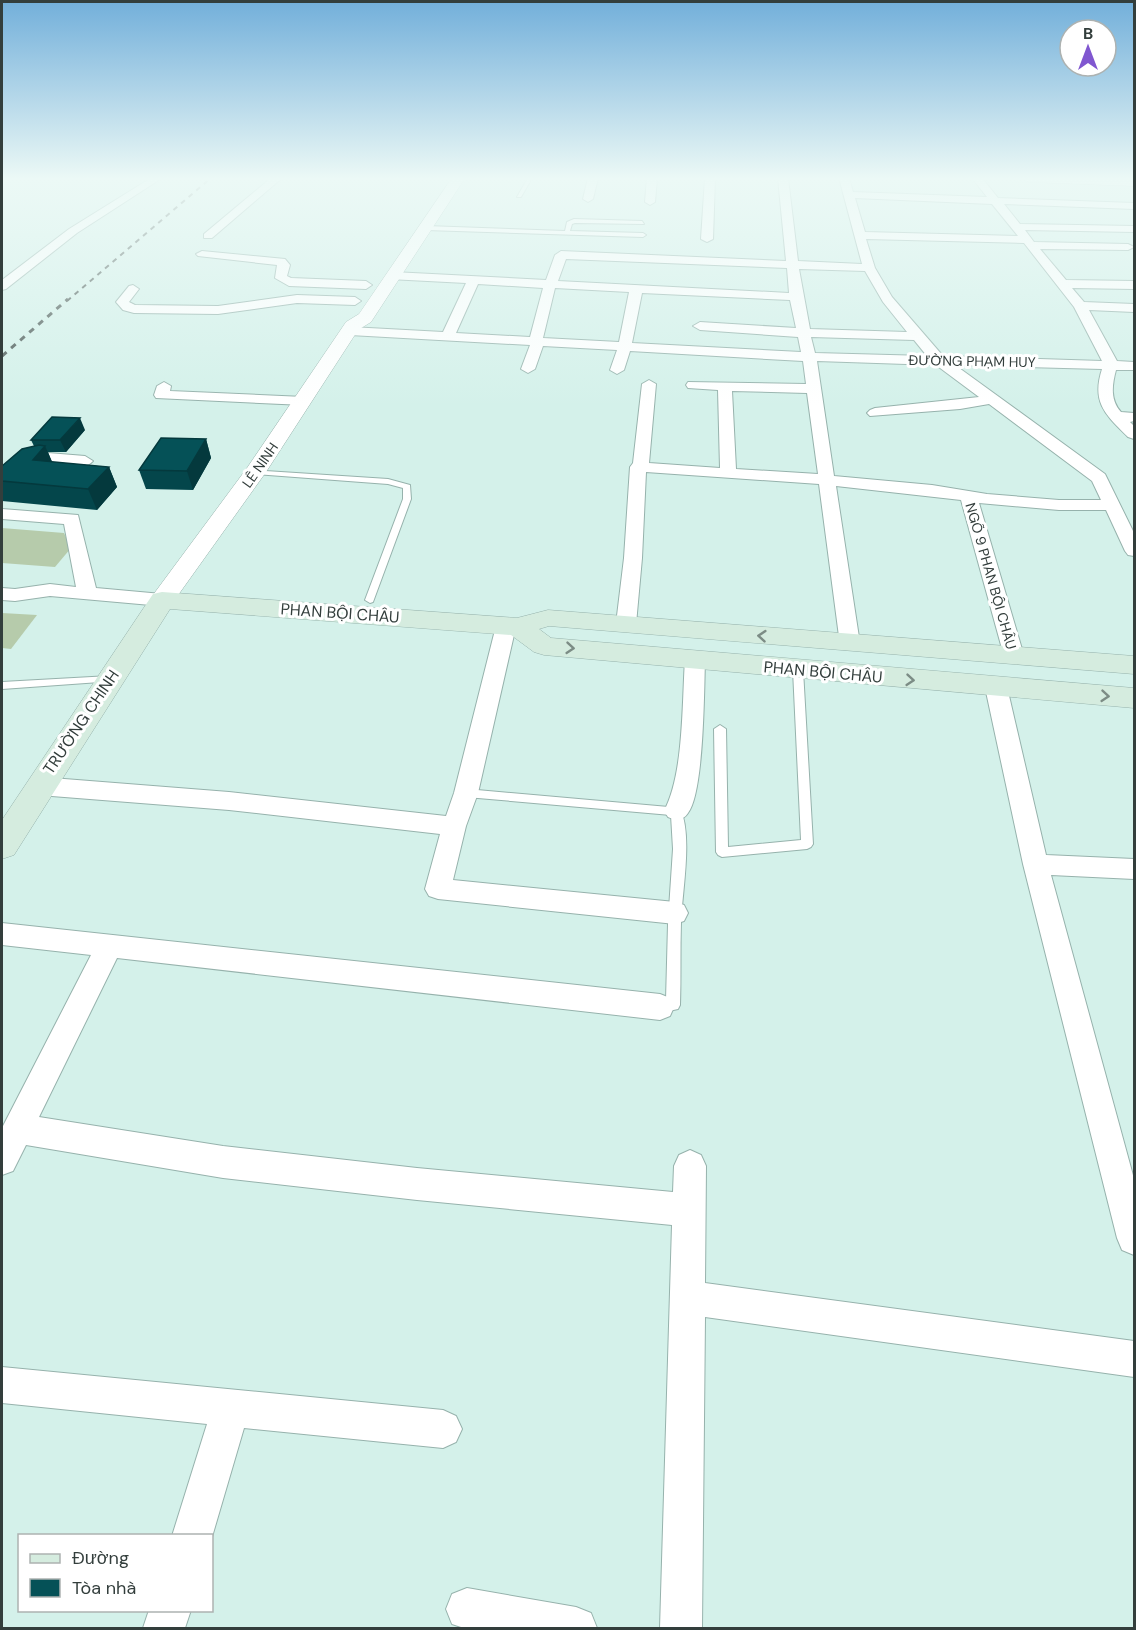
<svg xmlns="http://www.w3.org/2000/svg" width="1136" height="1630" viewBox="0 0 1136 1630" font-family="'DM Sans',sans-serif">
  <rect width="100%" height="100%" fill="#d4f1ea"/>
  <!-- green -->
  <g fill="#b6cbab">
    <polygon points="2,528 64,533 71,548 55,567 2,563"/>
    <polygon points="2,613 37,615 11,649 2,648"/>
  </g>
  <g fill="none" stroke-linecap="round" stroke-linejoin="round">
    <!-- service casing -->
    <g stroke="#96b2ac" stroke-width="2">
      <g id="service">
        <polygon points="528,178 532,178 521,197 517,197"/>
        <polygon points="574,219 642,221 644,224 575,223 572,224 570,231 643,233 646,235 643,237 426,230 423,228 426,226 565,231 567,222"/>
        <polygon points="252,470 388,479 410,485 411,499 373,602 370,603 365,600 403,499 403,488 388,484 255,474 251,472"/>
        <polygon points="798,667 803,670 813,844 811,847 807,849 722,857 718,855 716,852 714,729 720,725 726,729 728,847 801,840 793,670"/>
        <polygon points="110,676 114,677 115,679 114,681 2,689 2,682"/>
        <path d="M466,789L680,808C693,836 682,891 681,922C680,950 681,977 680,1005L678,1009L660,1013L655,1011L653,1007L655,1003L666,1000L668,924L673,849L671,815L466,797L460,793Z"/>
      </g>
    </g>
    <!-- minor casing -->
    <g stroke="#96b2ac" stroke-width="2">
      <g id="minor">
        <polygon points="151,178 162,178 77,233 6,289 2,290 2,280 69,229"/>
        <polygon points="271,178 282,178 212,238 204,238 204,234"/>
        <polygon points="588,178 598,178 593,199 588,202 583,199"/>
        <polygon points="647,178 657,178 655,202 650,205 645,202"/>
        <polygon points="705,178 715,178 713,239 707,242 701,239"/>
        <path d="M778,178H788L798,261L862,264L839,178H849L853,192L987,197L972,178H982L998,198L1134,203V209L1004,204L1020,224L1134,226V232L1025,230L1034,242L1128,244L1134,247L1128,250L1040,249L1066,280L1134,281V289L1072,288L1084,302L1134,304V312L1089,310L1117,361L1134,362V370H1116C1112,385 1110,400 1121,412L1134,413V421L1130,422L1134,426V439L1128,437C1106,415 1091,403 1102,369L955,365L1105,474L1134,533V556L1128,555L1125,551L1106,510H1059L979,503L1024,656L1021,661L1014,663L1007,661L1004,656L961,500L836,486L860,644L857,649L850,650L843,649L840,644L819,484L646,472L642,558L636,624L633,628L626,630L619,628L616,624L624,558L630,467L633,463L642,384L649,380L656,384L649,463L720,468L718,390L688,388L686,385L688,382L806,384L803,361L630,351L624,370L617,374L610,370L617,350L543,346L535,369L528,373L521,369L530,345L350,335L343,331L350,327L443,332L466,283L389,279V273L393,272L546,280L555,255L561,251L786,261ZM855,198L992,204L1018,236L865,232ZM866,239L1024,243L1074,307L1102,361L943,356L892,297L875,268ZM566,259L787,268L789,293L558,281ZM799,269L865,271L883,302L907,332L810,329ZM478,284L543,288L530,337L456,333ZM555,288L629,292L619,342L543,338ZM642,293L790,300L796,328L700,322L693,326L700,330L798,337L801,352L632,343ZM811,337L914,340L927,356L815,353ZM817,361L936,365L979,397L875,408L870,410L867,413L870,416L960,409L989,404L1092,481L1101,500H1059L987,494L932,485L834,476ZM732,391L807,393L818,474L736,469Z"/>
        <polygon points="202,251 285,259 290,265 287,276 291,278 366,281 372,285 366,289 289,286 275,278 277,265 198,256 196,254"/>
        <polygon points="133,285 139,289 129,302 135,305 218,306 297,295 355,297 361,301 355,305 297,303 218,314 134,313 123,310 116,302 129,286"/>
        <polygon points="164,382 171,386 170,391 304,397 311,401 304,405 156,398 154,395 157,386"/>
        <path d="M48,453L85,456L93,461C84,472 56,462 42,463C24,465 17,485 2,488V474C15,460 29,454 48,453Z"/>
        <polygon points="2,509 78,515 96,588 162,594 169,596 172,600 169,604 162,606 50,596 15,601 2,600 2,588 15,589 50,584 76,587 64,524 2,519"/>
        <polygon points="506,620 513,622 516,626 478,793 466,826 453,880 675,902 684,905 688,913 684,921 675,924 438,899 429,896 425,889 440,834 229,810 39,795 31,792 27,786 31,780 39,777 229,792 446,816 454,793 496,626 499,622"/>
        <path d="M695,653L702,655L705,660C704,691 704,792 688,813C683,821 675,820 668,817L664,811C684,774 682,703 685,660L688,655Z"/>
        <polygon points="996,680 1003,682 1007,687 1046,855 1134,859 1134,879 1051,875 1134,1179 1134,1255 1122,1250 1117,1238 1023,864 985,687 989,682"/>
        <polygon points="2,923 660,994 670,998 674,1007 670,1016 660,1020 117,958 39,1117 223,1146 417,1168 673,1192 674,1166 679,1155 690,1150 701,1155 706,1166 705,1283 1134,1341 1134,1377 705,1317 702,1628 660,1628 672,1225 417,1200 223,1178 26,1145 13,1171 2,1175 2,1128 91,955 2,945"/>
        <polygon points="2,1367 443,1410 456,1416 462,1429 456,1442 443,1448 244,1428 212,1537 172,1536 207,1424 2,1403"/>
        <polygon points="467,1588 576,1607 591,1613 597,1628 464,1628 452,1624 446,1609 452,1594"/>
        <polygon points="149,1610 191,1610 185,1628 143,1628"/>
      </g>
    </g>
    <!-- tertiary casing -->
    <g stroke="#96b2ac" stroke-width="1">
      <g id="tertiary">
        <polygon points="452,178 465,178 371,322 358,330 266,472 171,605 162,608 153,605 149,600 153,595 247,468 346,322 359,314"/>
        <polygon points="1022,178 1134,178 1134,186 1029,182"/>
      </g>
    </g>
    <!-- secondary casing -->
    <g stroke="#96b2ac" stroke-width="1">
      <polygon id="secondary" points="162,592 517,618 548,610 1134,656 1134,674 549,626 539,629 551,638 1134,688 1134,708 544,655 534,652 511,635 170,609 14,855 2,859 2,820 153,594"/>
    </g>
    <!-- service -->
    <use href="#service" fill="#fff" fill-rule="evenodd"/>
    <!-- minor -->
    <use href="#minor" fill="#fff" fill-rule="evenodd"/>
    <!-- tertiary -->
    <use href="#tertiary" fill="#fff" fill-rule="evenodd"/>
    <!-- secondary -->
    <use href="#secondary" fill="#d5ecdf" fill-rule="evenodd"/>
    <!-- rail-far1 -->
    <polyline stroke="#4c5a57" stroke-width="2" stroke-dasharray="5 5" stroke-linecap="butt" points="67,301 211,178"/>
    <!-- rail -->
    <polyline stroke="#4c5a57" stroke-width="3" stroke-dasharray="6 6" stroke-linecap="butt" points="2,356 68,299"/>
  </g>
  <!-- wall -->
  <g fill="#04464b">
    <polygon points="85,430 66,452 48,452 52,462 109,467 117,487 97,510 2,501 2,466 34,446 31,440"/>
    <polygon points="206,439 211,458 193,490 146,489 139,470"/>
  </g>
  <!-- shaded-wall -->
  <g fill="#04393d">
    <polygon points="80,418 85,430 66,452 60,440"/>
    <polygon points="206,439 211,458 193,490 187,471"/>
    <polygon points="45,446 54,466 33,460"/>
    <polygon points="109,467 117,487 97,510 88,489"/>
  </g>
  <!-- building -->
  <g fill="#055157" stroke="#04393d" stroke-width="1.5">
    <polygon points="52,417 80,418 60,440 31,440"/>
    <polygon points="161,438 206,439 187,471 139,470"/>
    <polygon points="39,445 45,446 33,460 109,467 88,489 2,481 2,466 22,449"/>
  </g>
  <!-- one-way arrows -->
  <defs><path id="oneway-chevron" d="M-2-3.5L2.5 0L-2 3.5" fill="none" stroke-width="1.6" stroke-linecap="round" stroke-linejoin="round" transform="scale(1.5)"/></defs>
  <g stroke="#7c8c85">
    <use href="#oneway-chevron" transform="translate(762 636) rotate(-175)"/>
    <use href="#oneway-chevron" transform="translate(570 648) rotate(5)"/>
    <use href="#oneway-chevron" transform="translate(910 680) rotate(5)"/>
    <use href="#oneway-chevron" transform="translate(1105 696) rotate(5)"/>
  </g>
  <!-- sky -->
  <linearGradient id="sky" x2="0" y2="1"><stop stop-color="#72afda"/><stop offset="0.44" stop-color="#ecf9f6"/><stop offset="1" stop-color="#ecf9f6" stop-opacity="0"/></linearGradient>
  <rect width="1136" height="406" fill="url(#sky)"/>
  <g text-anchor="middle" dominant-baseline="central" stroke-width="6" stroke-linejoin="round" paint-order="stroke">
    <!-- far-street labels -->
    <g font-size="14" fill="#333e3c" stroke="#fff">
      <text transform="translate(972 361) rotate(1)">ĐƯỜNG PHẠM HUY</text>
      <text transform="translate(260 465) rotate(-55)">LÊ NINH</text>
      <text transform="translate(991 576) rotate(74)">NGÕ 9 PHAN BỘI CHÂU</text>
    </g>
    <!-- street labels -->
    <g font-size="16" fill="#333e3c" stroke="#fff">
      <text transform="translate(340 613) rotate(4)">PHAN BỘI CHÂU</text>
      <text transform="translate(823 672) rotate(5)">PHAN BỘI CHÂU</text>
      <text transform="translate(81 722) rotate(-56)">TRƯỜNG CHINH</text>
    </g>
  </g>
  <!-- border -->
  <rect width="1136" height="1630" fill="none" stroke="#333e3c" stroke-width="6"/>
  <!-- legend -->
  <rect x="18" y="1534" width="195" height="78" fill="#ffffff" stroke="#adb2b1" stroke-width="1.5"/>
  <rect x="30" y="1554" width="30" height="9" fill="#d5ecdf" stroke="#adb2b1" stroke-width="1.5"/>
  <text x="72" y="1564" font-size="18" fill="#333e3c">Đường</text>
  <rect x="30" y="1579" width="30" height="18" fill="#055157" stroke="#adb2b1" stroke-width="1.5"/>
  <text x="72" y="1594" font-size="18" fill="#333e3c">Tòa nhà</text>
  <!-- north arrow -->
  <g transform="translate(1088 48)"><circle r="28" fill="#ffffff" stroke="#adb2b1" stroke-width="1.5"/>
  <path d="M0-4.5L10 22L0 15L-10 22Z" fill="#8057d0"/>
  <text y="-9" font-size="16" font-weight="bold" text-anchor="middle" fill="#333e3c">B</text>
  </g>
</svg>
